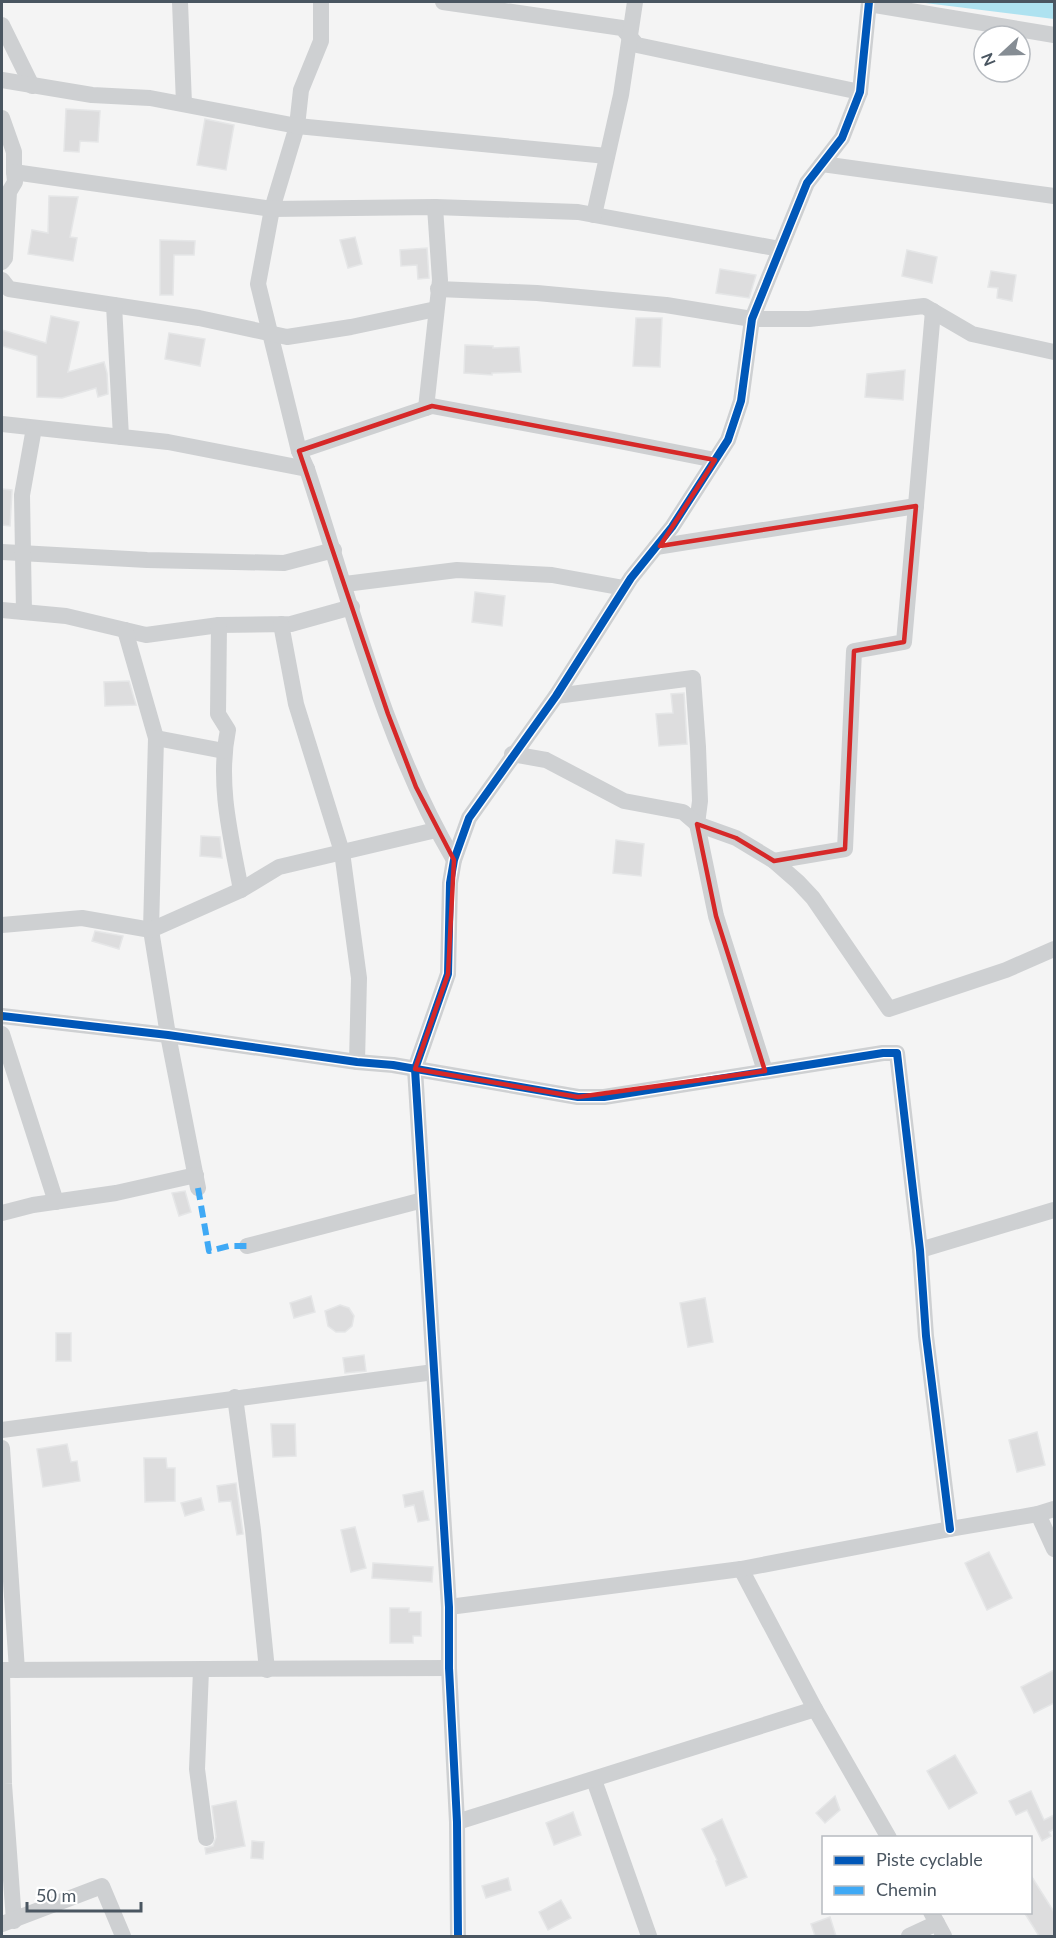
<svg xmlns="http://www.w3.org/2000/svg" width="1056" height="1938" viewBox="0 0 1056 1938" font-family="Lato,sans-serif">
  <rect width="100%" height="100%" fill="#f4f4f4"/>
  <!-- water -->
  <polygon fill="#aee2f0" points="917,2 1054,2 1054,19"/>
  <!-- building -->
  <g fill="#ddddde" stroke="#e5e6e7" stroke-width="1.5">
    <polygon points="66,109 100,111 98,142 80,141 79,152 64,151"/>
    <polygon points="205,119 234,125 226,170 197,165"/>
    <polygon points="49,196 78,197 70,237 77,238 73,261 28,254 32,230 48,233"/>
    <polygon points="355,237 362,264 348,268 340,240"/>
    <polygon points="160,240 195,241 194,255 174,255 173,295 160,295"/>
    <polygon points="427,248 429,278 418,279 417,265 401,266 400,250"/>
    <polygon points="907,250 937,257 932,283 902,276"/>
    <polygon points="720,269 756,275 749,298 716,293"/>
    <polygon points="991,271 1016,275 1012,301 997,298 998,288 988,287"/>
    <polygon points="51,316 79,322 68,372 104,362 107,373 108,394 98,397 96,388 62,398 37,397 37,356 2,346 2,330 46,343"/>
    <polygon points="636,318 662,318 660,367 633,366"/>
    <polygon points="169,333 205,339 200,366 165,359"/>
    <polygon points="465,345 493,346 493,348 519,347 521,372 492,373 492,375 464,373"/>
    <polygon points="905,370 903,400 865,397 867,374"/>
    <polygon points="2,489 12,490 10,526 2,525"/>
    <polygon points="475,592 505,596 502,626 472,622"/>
    <polygon points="129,681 136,705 105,706 104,682"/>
    <polygon points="684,693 687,744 659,746 656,714 673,713 671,694"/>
    <polygon points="201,836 220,837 222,858 200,856"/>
    <polygon points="616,840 644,844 641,876 613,873"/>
    <polygon points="95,931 123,936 119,949 92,941"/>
    <polygon points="185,1191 191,1212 179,1216 172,1193"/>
    <polygon points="311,1296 315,1312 294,1318 290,1303"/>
    <polygon points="705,1298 713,1342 688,1347 680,1303"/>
    <polygon points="340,1305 349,1308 354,1316 352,1326 345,1332 336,1332 328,1326 325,1311"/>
    <rect x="56" y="1333" width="15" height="28"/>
    <polygon points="364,1355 366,1371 345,1373 343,1358"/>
    <polygon points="271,1424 295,1424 296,1456 273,1457"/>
    <polygon points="1037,1432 1045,1465 1017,1472 1009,1440"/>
    <polygon points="67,1444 71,1462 77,1461 80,1481 43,1487 37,1449"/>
    <polygon points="144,1458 166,1458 167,1468 175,1468 175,1501 145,1502"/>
    <polygon points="236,1483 243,1534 237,1535 231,1501 219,1502 217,1486"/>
    <polygon points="423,1491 429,1520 418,1522 414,1505 405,1507 403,1495"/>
    <polygon points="201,1498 204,1510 185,1516 181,1503"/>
    <polygon points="355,1527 366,1568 351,1572 341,1530"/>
    <polygon points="989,1552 1012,1598 987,1610 965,1563"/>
    <polygon points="373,1563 433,1567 432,1582 372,1578"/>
    <polygon points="390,1608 409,1608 409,1612 421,1612 421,1636 413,1636 413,1643 390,1643"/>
    <polygon points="1054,1670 1054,1703 1034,1713 1021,1687"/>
    <polygon points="955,1755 977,1793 949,1809 927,1771"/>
    <polygon points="1031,1791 1044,1820 1054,1815 1054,1829 1049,1832 1051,1836 1042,1841 1027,1810 1016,1815 1009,1801"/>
    <polygon points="835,1796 840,1810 825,1823 816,1813"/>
    <polygon points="236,1801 245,1846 206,1854 205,1848 213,1846 216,1837 212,1806"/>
    <polygon points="573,1812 581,1835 554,1845 546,1823"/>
    <polygon points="722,1819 747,1877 726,1886 716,1861 717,1860 702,1829"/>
    <polygon points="252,1841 264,1842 263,1859 251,1858"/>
    <polygon points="1030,1874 1054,1912 1054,1936 1039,1936 1024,1912 1030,1912"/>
    <polygon points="508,1878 511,1890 486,1898 482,1886"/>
    <polygon points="561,1900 571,1918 548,1930 539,1912"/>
    <polygon points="830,1917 836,1936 815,1936 811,1924"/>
  </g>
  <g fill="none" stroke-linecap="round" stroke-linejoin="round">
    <!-- minor -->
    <g stroke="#ced0d2" stroke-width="16">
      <polyline points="180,2 184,104"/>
      <path d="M321,2V41L301,90L297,126L272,209L258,284L299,451L307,469C350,600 384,741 454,860"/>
      <polyline points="443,2 622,28 637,45 860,92"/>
      <polyline points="869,4 1054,35"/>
      <polyline points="2,25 32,86"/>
      <polyline points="2,80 92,95 150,98 297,126 607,156"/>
      <polyline points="2,118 14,152 14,172 15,182 9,192 5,258 2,262"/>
      <polyline points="822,164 1054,196"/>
      <polyline points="14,172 272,209 435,207 578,212 780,249"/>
      <polyline points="594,215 621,95 635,2"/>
      <polyline points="2,280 9,289 199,318 287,337 351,327 436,309"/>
      <polyline points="438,289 537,293 666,305 752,319 809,319 924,306 972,334 1054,352"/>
      <polyline points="114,305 121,437"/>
      <polyline points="426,408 440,280 435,207"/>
      <polyline points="2,424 168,442 307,469"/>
      <polyline points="299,451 432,406 614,440 715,460"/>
      <polyline points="656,547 916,506"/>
      <polyline points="2,552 147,560 284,563 334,550"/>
      <polyline points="345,584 457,570 552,575 624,588"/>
      <polyline points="2,610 66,616 146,635 219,625 291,624 352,607"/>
      <polyline points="24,612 22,495 34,428"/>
      <polyline points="281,624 296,704 342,852 359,978 357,1062"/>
      <path d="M219,625L218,714L228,730C217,784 231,837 241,890"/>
      <polyline points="125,630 156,738 151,930 168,1035 198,1188"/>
      <polyline points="556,696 693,678 698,747 700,801 697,824 716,916 765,1071"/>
      <polyline points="156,738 224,751"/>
      <polyline points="512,754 546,760 624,801 683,812 697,824 736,838 774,861 798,882 813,898 889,1009 1006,970 1054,949"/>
      <polyline points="774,861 845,849 854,651 904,642 933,311"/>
      <polyline points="2,925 82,918 151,930 241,890 279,867 436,830"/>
      <polyline points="2,1016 168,1035 357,1062 393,1065 578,1097 604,1097 883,1053 897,1053 920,1250 926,1336 950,1529"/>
      <polyline points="2,1034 56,1202"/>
      <polyline points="2,1213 33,1205 116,1193 196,1175"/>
      <polyline points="247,1246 423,1200"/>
      <polyline points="920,1250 1054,1210"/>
      <polyline points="235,1397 253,1530 267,1670"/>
      <polyline points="2,1430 434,1372"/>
      <polyline points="2,1448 17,1670"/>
      <polyline points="1038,1514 1054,1549"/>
      <polyline points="741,1569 815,1709 889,1838"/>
      <polyline points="449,1607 741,1569 950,1529 1038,1514 1054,1509"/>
      <polyline points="2,1670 449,1668"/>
      <polyline points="2,1670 4,1784 14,1921"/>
      <polyline points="201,1670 197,1769 206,1838"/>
      <polyline points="594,1780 649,1936"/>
      <polyline points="457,1822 815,1709"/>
      <polyline points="931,1912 944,1936"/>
      <polyline points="2,1924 102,1886 123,1936"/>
      <polyline points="458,1936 457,1822 449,1668 449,1607 415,1069 448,974 450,883 454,860 469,818 556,696 631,578 672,527 728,440 741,401 752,319 807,183 842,138 860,92 869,2"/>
      <polyline points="909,1936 937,1923"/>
    </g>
    <!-- quiet -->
    <polyline stroke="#3fa9f5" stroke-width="6" stroke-dasharray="12 6" stroke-linecap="butt" points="198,1188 209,1251 229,1246 247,1246"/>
    <!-- cycleway casing -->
    <g stroke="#fff" stroke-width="11">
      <g id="cycleway">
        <polyline points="2,1016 168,1035 357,1062 393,1065 578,1097 604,1097 883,1053 897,1053 920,1250 926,1336 950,1529"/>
        <polyline points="458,1936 457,1822 449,1668 449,1607 415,1069 448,974 450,883 454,860 469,818 556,696 631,578 672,527 728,440 741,401 752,319 807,183 842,138 860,92 869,2"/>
      </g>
    </g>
    <!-- cycleway -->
    <use href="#cycleway" stroke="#0057b8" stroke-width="8"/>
  </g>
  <!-- marked area -->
  <path fill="none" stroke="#d62828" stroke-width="4.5" stroke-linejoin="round" d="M432,406L715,460L660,546L916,506L904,642L854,651L845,849L774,861L736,838L697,824L716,916L765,1071L578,1097L415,1069L448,974L454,860L416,787L388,714L299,451Z"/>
  <!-- border -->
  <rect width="1056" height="1938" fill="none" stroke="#4a5661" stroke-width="6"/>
  <!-- legend -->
  <rect x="822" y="1836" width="210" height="78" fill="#ffffff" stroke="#b7bbc0" stroke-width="1.5"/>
  <rect x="834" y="1856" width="30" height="9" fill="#0057b8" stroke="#b7bbc0" stroke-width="1.5"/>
  <text x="876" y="1866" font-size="18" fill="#4a5661">Piste cyclable</text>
  <rect x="834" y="1886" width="30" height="9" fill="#3fa9f5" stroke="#b7bbc0" stroke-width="1.5"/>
  <text x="876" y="1896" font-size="18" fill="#4a5661">Chemin</text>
  <!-- north arrow -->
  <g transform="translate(1002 54) rotate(248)"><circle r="28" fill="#ffffff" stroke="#b7bbc0" stroke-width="1.5"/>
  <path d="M0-4.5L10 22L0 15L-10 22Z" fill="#868d94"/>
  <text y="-9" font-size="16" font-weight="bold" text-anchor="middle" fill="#4a5661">N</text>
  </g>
  <!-- scale -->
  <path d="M27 1902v9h114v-9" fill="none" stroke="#4a5661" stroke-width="3"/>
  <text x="36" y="1902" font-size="18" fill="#4a5661" stroke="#ffffff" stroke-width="4.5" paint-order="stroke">50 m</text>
</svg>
